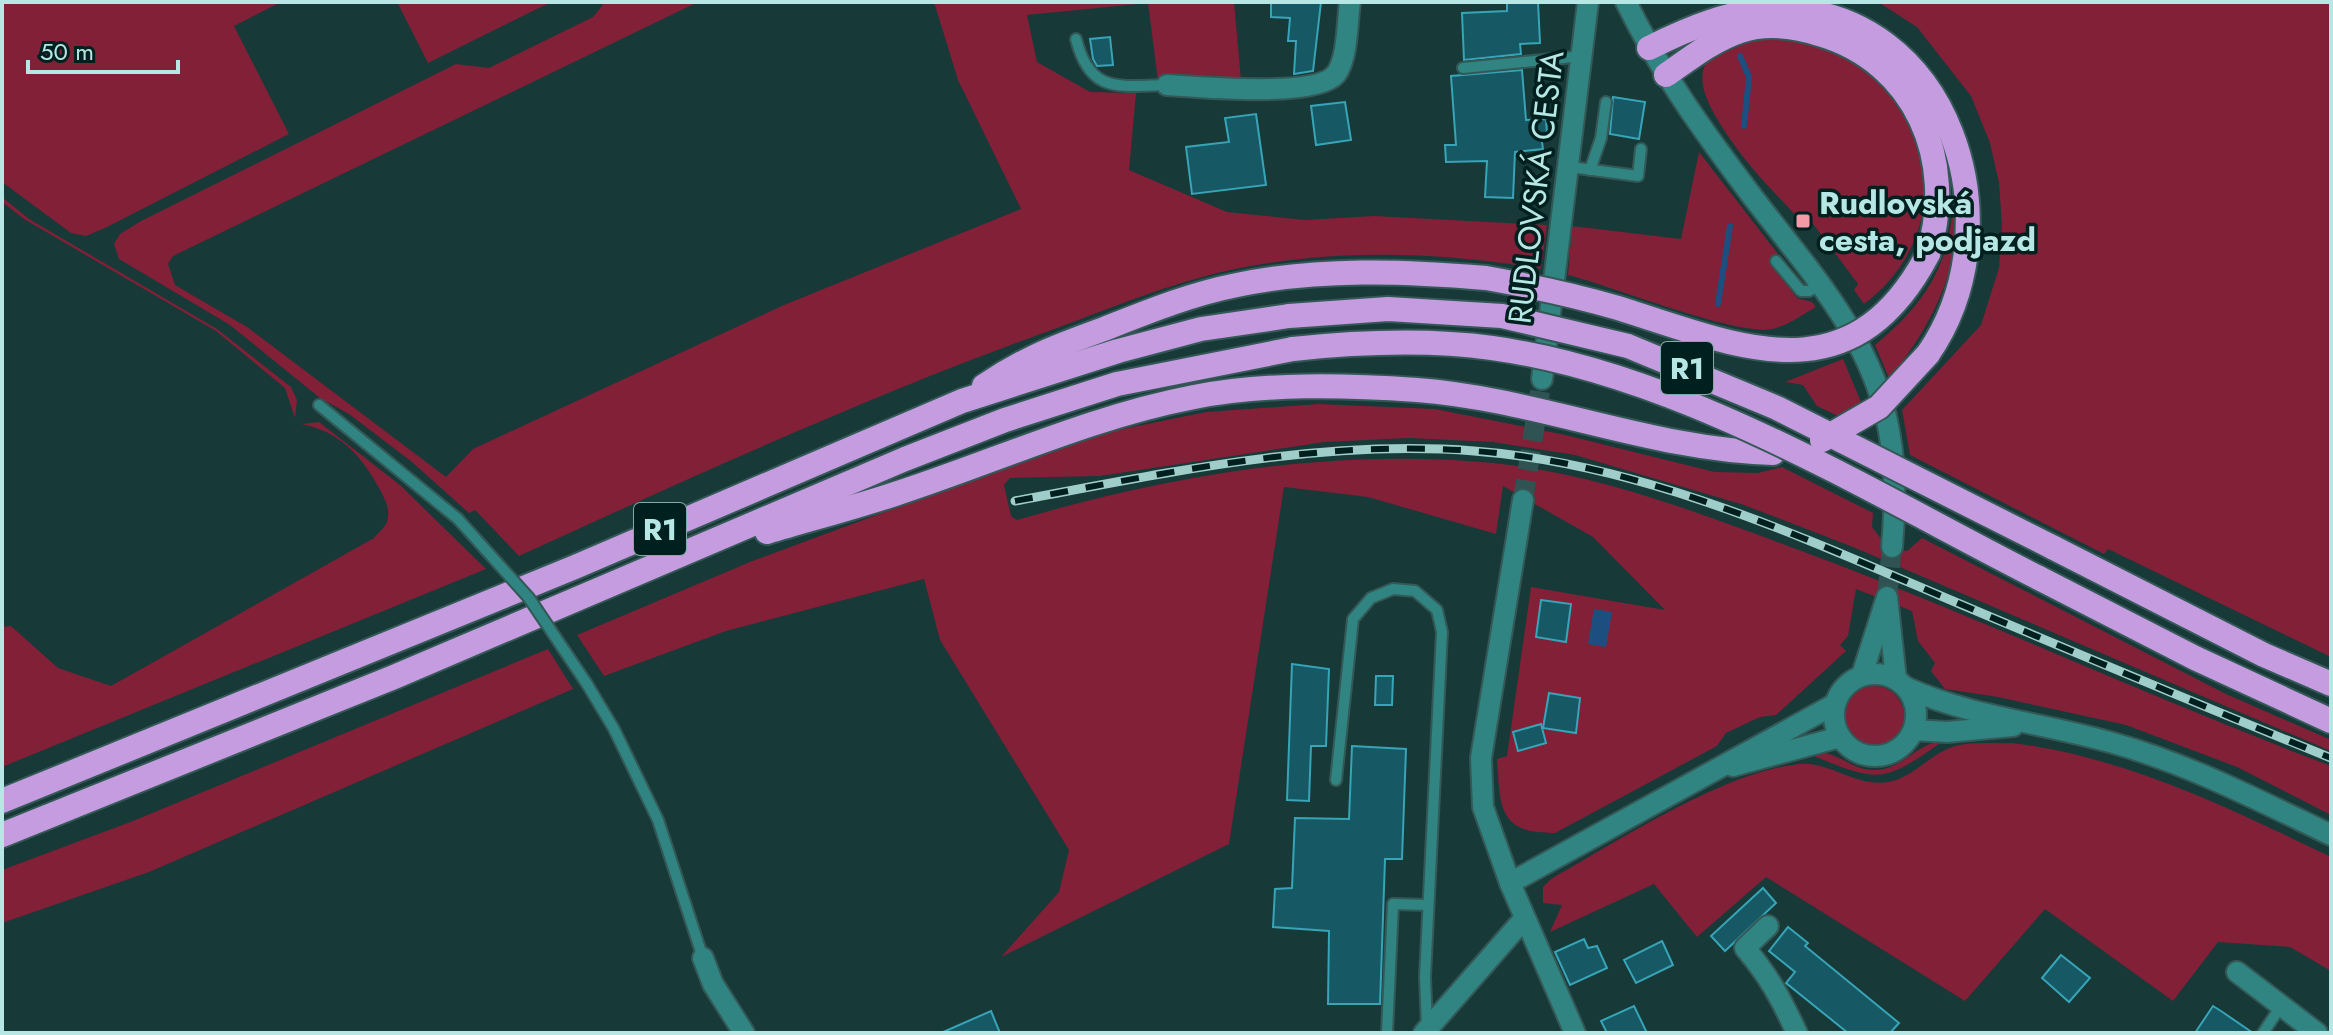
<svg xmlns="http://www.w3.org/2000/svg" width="2333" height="1035" viewBox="0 0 2333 1035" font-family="Jost,sans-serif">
  <rect width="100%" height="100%" fill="#173938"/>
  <!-- green -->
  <g fill="#812037">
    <polygon points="2,2 281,2 234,26 289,134 107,227 86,236 71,233 2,182"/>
    <polygon points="397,2 551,2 428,63"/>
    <path d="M605,2H698L173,256L168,264L175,285L247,327L446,477L473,449L784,305L1021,209L958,80L934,2H1234L1241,80L1158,81L1148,3L1027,15L1037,62L1090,92L1136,93L1129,170L1227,212L1305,220L1374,216L1547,225L1541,269C1447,253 1351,249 1257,265C1186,276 1117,306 1049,331C869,396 694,476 519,556L475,510L469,513L412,462L349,414L320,398L230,325L119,259L114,244L120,234L141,221L456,64L489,68L593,17Z"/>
    <polygon points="1878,2 2331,2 2331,657 2108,549 2104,554 1910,455 1902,410 1981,325 1999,268 2002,226 1999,183 1990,143 1971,96 1917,27"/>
    <path d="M1765,38C1797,40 1831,46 1858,65C1943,126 1949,240 1864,304L1854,290L1858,284L1805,213L1798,218C1766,183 1745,164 1719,122C1685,67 1704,47 1765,38Z"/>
    <path d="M1699,152L1778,254L1769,261L1797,298L1812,302L1816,307C1802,315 1787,326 1772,329C1735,336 1612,286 1568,275L1572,226L1681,239Z"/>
    <polygon points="2,197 29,219 217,329 291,387 297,400 295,418 285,388 216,331 24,219 2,202"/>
    <path d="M1953,197C1968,259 1928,333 1889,378L1875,345C1926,303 1951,264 1953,197Z"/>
    <polygon points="1843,359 1861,402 1838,416 1817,406 1803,385 1785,382"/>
    <path d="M1319,404L1435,409L1561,434L1715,472L1758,473L1782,467L1873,513L1872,527L1888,548L1907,551L1922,538L2226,694L2331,740V751L1853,547L1744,505L1575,455L1492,442L1409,438L1325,442L1100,476L1010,478L1004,485L1011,516L1017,520C1168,476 1323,449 1481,462C1585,470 1683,507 1780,543C1966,611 2146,696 2331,766V815L2237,767L2126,725L1998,697L1945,689L1931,671L1935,663L1918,641L1912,611L1856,589L1848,636L1840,645L1846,651L1776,715L1760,717L1726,733L1717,746L1555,833C1498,834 1500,806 1497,759L1507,756L1531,587L1665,610L1593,537L1503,486L1496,534L1368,497L1284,487L1229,844L1001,957L1059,892L1069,850L940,640L924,579L726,631L604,676L577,635L750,562L1022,461L1118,430L1206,412Z"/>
    <path d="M319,422L400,485L486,569L2,767V627L11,626L58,668L111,686L374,538C377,534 383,529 386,524C392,512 385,499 379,488C361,455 339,431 301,424Z"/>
    <polygon points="548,649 573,689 149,872 2,923 2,870 133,821"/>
    <circle cx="1874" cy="716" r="30"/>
    <path d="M1943,741C1882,785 1877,782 1809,754C1835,746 1849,771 1875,770C1904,769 1916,743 1943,741Z"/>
    <path d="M2012,743C2126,757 2229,808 2331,857V971L2290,947L2218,942L2173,1001L2045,909L1965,1001L1766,877L1697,937L1654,884L1550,932L1562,905L1543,903V887L1551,879C1617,842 1723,772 1799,764C1832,761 1858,790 1893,781C1913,775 1927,759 1945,750C1965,740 1991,744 2012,743Z"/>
  </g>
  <!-- water -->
  <polygon fill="#1d4e80" points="1594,609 1612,612 1606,647 1588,644"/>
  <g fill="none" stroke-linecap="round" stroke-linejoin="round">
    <!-- stream -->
    <g stroke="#1d4e80" stroke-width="6">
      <polyline points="1740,56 1749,77 1744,126"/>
      <polyline points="1718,304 1730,226"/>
    </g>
  </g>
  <!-- building -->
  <g fill="#165863" stroke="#37a4b7" stroke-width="2">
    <polygon points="1271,2 1321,2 1313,71 1294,74 1296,41 1288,41 1290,18 1271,17"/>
    <polygon points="1507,2 1538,2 1540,43 1520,44 1521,54 1464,60 1462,13 1507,11"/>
    <polygon points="1110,37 1113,65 1097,66 1093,59 1090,39"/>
    <polygon points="1522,70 1526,120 1546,119 1547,134 1541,135 1543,149 1515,152 1513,198 1485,197 1487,161 1446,162 1445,145 1456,145 1451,76"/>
    <polygon points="1613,97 1645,102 1639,139 1610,134"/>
    <polygon points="1345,102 1351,140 1316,145 1311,106"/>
    <polygon points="1256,114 1266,185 1192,194 1186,147 1229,142 1225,118"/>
    <polygon points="1541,600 1571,604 1566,642 1536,637"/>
    <polygon points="1292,664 1329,669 1326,746 1311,746 1309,801 1287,800"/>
    <polygon points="1376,676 1393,676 1392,705 1375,705"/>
    <polygon points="1549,693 1580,698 1576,733 1543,728"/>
    <polygon points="1541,724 1546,743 1518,751 1513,732"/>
    <polygon points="1352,746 1406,749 1402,859 1385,859 1380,1004 1328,1004 1329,931 1273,927 1275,889 1292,888 1295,818 1349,819"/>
    <polygon points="1763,888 1776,903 1725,951 1711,936"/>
    <polygon points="1788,927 1808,943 1805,946 1899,1023 1890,1033 1848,1033 1786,983 1795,972 1769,951"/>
    <polygon points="1584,939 1588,948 1597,946 1607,968 1570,985 1555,952"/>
    <polygon points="1662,941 1673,965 1636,983 1624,960"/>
    <polygon points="2061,955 2090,978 2069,1002 2042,978"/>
    <polygon points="1634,1006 1647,1033 1607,1033 1601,1021"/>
    <polygon points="2213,1006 2221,1011 2253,1033 2195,1033"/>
    <polygon points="991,1011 1000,1033 941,1033"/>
  </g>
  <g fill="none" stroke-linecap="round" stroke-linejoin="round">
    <!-- minor-tunnel -->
    <polyline stroke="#2f5352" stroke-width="20" stroke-dasharray="20 10" stroke-linecap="butt" points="1523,500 1542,379"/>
    <!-- tertiary-tunnel -->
    <polyline stroke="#2f5352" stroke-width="20" stroke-dasharray="20 10" stroke-linecap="butt" points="1887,597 1892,547"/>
    <!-- service casing -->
    <g stroke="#335856" stroke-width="14">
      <g id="service">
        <path d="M1076,39C1090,94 1118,86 1167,85"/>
        <polyline points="1463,68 1583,56"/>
        <polyline points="1570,167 1638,176 1641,149"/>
        <polyline points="1590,170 1601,138 1606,102"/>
        <polyline points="1776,261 1801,291 1809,291 1821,283"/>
        <polyline points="319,405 458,519"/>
        <polyline points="587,684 614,729 658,820 703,958"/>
        <polyline points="1336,780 1353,619 1371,598 1393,589 1415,591 1437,610 1442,632 1425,977 1427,1027"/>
        <polyline points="1387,1033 1393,904 1428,905"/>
        <polyline points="2263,1033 2281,1006"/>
      </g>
    </g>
    <!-- minor casing -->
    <g stroke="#335856" stroke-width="24">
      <g id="minor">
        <path d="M1167,85C1199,87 1317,98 1336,74C1348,58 1347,22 1350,2"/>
        <polyline points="1542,379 1588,2"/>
        <polyline points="1510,883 1483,807 1481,758 1523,500"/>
        <path d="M1768,926L1745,948C1769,976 1781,999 1797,1033"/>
        <polyline points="703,958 713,984 744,1033"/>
        <polyline points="2237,972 2317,1033"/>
        <polyline points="1424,1033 1523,920"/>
      </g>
    </g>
    <!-- tertiary casing -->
    <g stroke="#335856" stroke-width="24">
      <g id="tertiary">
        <path d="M1626,2C1660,72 1706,135 1752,196C1807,268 1873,338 1889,431C1896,467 1895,511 1892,547"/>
        <polyline points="1887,597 1896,679"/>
        <circle cx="1875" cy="715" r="41"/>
        <polyline points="1862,675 1886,600"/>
        <path d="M1907,688C1972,717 2044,723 2113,743C2189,764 2260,801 2331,835"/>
        <polyline points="1914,730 1947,732 2013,726"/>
        <polyline points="1733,766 1840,737"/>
        <polyline points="1575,1033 1510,883 1835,704"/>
      </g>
    </g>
    <!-- motorway casing -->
    <g stroke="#335856" stroke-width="28">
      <g id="motorway">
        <path d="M1649,48C1689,28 1732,10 1777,9C1950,9 2018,224 1928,354"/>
        <path d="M1666,75C1689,59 1713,40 1740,31C1765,23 1794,26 1819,34C1916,62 1957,161 1928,254"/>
        <path d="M984,386C1025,358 1057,346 1104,329C1147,312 1191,294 1237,285C1318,268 1404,271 1486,278"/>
        <path d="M767,532C810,519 853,508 895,494C994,462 1090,417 1194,397C1265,383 1345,385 1417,390C1538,399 1651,450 1773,453"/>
        <polyline points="2052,547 2264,655 2331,684"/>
        <polyline points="2037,577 2195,658 2331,721"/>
        <polyline points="2,801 575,567 962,401 1118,351 1201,329 1289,316"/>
        <polyline points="2,835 394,677 905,459 1005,420 1117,384 1293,349"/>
      </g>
    </g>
    <!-- service -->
    <use href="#service" stroke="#308481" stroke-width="10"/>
    <!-- minor -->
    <use href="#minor" stroke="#308481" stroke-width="20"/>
    <!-- tertiary -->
    <use href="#tertiary" stroke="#308481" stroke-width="20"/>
    <!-- motorway -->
    <use href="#motorway" stroke="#c49cdf" stroke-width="24"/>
    <!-- rail casing -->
    <g stroke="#9fcdca" stroke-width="9">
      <path id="rail" d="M1015,501C1166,473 1320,439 1474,451C1637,463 1793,533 1941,596C2071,651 2200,705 2331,758"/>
    </g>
    <!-- rail -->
    <use href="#rail" stroke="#00201f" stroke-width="6" stroke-dasharray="18" stroke-linecap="butt"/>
    <!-- service-bridge casing -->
    <g stroke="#335856" stroke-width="14" stroke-linecap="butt">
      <polyline id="service-bridge" points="458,519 529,598 587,684"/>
    </g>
    <!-- motorway-bridge casing -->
    <g stroke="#335856" stroke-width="28" stroke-linecap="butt">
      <g id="motorway-bridge">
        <path d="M1486,278C1531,286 1574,295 1618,308C1739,346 1851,400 1928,254"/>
        <polyline points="1289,316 1388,309 1502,316 1628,346 1777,408 2052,547"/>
        <path d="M1293,349C1359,342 1426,339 1492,348C1681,374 1868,491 2037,577"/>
        <polyline points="1822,440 1879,407 1928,354"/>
      </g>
    </g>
    <!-- service-bridge -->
    <use href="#service-bridge" stroke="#308481" stroke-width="10"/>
    <!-- motorway-bridge -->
    <use href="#motorway-bridge" stroke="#c49cdf" stroke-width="24"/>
  </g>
  <!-- markers -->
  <rect fill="#f49aa6" stroke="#00201f" stroke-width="3" x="1795" y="213" width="16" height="16" rx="4"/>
  <g text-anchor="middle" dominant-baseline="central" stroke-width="7" stroke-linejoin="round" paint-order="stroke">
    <!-- shield labels -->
    <g fill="#00201f" stroke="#80aba9" stroke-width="2">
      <rect x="1661" y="342" width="52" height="52" rx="6"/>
      <rect x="634" y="503" width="52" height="52" rx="6"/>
    </g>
    <g font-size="30" font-weight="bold" fill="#b7e7e4">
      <text x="1687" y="368">R1</text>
      <text x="660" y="529">R1</text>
    </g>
    <!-- street labels -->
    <g font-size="32" fill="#b7e7e4" stroke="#00201f">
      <text transform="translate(1536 187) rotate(-83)">RUDLOVSKÁ CESTA</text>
    </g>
    <!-- poi labels -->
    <g font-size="32" font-weight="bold" fill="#b7e7e4" stroke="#00201f" text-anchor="start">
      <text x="1819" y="203">Rudlovská<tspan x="1819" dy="37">cesta, podjazd</tspan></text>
    </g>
  </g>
  <!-- border -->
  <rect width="2333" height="1035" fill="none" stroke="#b7e7e4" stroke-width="8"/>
  <!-- scale -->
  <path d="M28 60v12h150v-12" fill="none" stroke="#b7e7e4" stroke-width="4"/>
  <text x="40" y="60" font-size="24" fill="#b7e7e4" stroke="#00201f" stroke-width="6" paint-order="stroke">50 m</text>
</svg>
